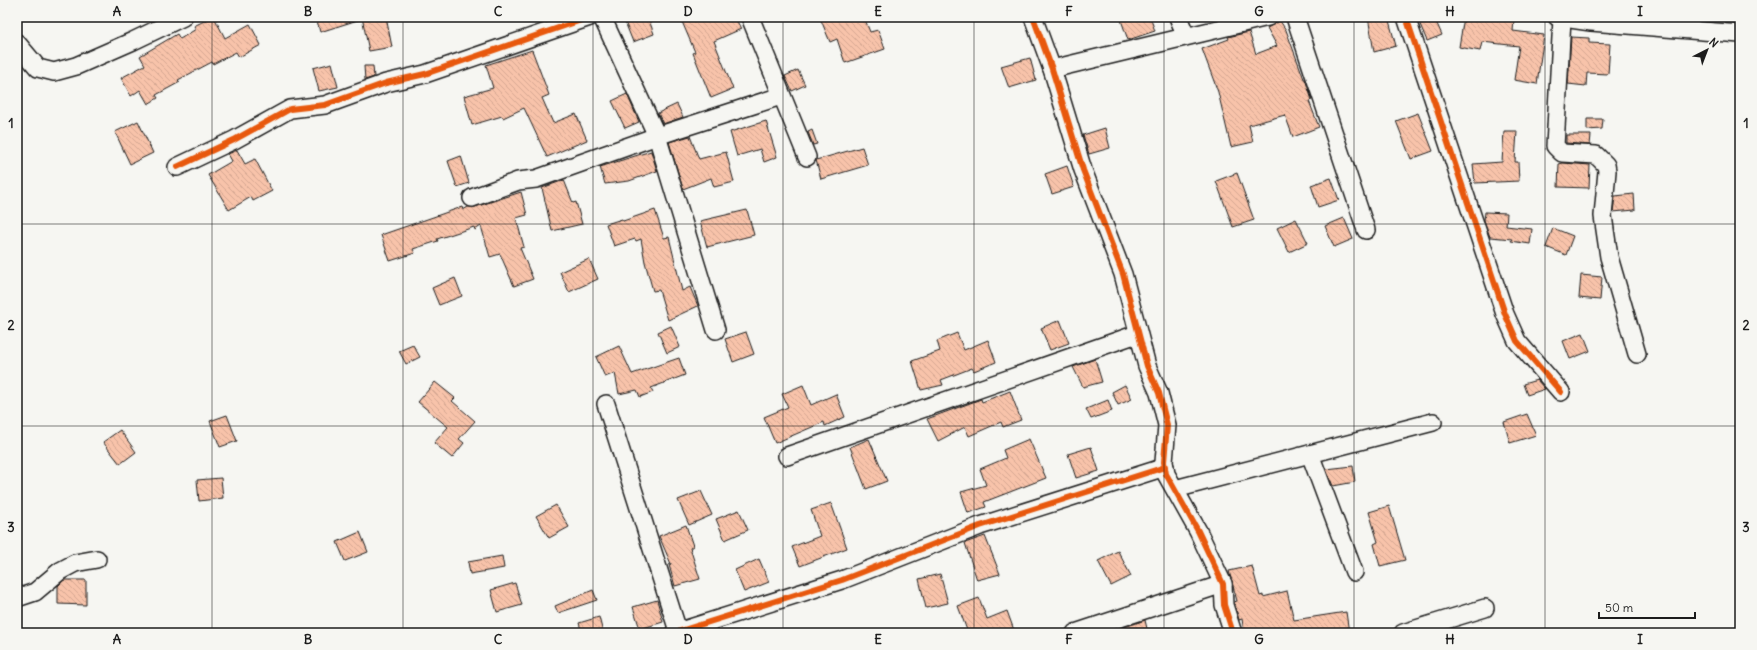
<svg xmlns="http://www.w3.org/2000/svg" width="1757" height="650" viewBox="0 0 1757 650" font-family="Delius,sans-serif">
  <defs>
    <pattern id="building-back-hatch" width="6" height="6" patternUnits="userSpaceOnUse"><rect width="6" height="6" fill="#f8c3aa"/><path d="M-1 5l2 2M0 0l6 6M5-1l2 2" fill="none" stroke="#d4a792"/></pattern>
  </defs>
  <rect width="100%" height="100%" fill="#f6f6f2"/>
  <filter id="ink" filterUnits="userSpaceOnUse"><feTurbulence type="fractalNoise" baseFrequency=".025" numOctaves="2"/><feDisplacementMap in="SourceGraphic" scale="8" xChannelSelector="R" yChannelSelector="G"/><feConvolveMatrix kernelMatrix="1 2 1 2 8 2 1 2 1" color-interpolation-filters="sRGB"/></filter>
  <g filter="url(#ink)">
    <!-- building -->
    <g fill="url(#building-back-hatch)" stroke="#1c1c1c">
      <polygon points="212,17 214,17 225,38 250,24 261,45 239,57 236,52 213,64 212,62 178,80 180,82 156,95 158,98 148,104 140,90 131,96 121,78 145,65 140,56 177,34 180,39 196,29 194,26"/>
      <polygon points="316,17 361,17 361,19 320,32"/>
      <polygon points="362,17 386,17 392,47 369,51"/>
      <polygon points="637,17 648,17 654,34 633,42 625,22"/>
      <polygon points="680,17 735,17 741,29 714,41 733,89 711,98 693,53 695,52"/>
      <polygon points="830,17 864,17 870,32 878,30 885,49 845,63 837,39 830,42 821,20"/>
      <polygon points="1120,17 1150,17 1155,31 1128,40"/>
      <polygon points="1368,17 1388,17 1396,46 1374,52"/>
      <polygon points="1417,17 1434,17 1442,35 1427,41"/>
      <polygon points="1464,17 1514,20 1513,31 1544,35 1537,84 1514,80 1519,46 1482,42 1480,51 1459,47"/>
      <polygon points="1280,21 1286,30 1304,79 1305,79 1312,100 1309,101 1319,127 1293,137 1285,115 1249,125 1253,142 1231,147 1218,92 1202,49 1229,39 1228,37 1249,32 1256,54 1277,46 1267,28"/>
      <polygon points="1571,37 1589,38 1589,43 1610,44 1608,74 1587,73 1586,86 1568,84"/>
      <polygon points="532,50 549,95 542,98 553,123 576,114 587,140 547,157 524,108 503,118 502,116 472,125 464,96 493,88 486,65"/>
      <polygon points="1030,58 1036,80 1009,88 1001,66"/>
      <polygon points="332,63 338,87 319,91 313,68"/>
      <polygon points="364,66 373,66 374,77 365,80"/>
      <polygon points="798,70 805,85 792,91 785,76"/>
      <polygon points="627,94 639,122 625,128 612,101"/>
      <polygon points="677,104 683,117 663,124 658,113"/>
      <polygon points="1418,113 1433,151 1411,159 1396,121"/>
      <polygon points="1587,119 1603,119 1602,129 1587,130"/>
      <polygon points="138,121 153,153 130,164 115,132"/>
      <polygon points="766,121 777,157 764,162 760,149 737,156 730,132"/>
      <polygon points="1105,128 1110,148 1089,154 1083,135"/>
      <polygon points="812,130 817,144 813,145 808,132"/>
      <polygon points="1504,131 1517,131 1515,162 1518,162 1519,181 1475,183 1473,164 1502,162"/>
      <polygon points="1566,135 1591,135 1590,145 1566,143"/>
      <polygon points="690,136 699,159 726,152 734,182 714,187 711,178 683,189 669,142"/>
      <polygon points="862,147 868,165 821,179 816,160"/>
      <polygon points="237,150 245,164 255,159 272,191 253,201 251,197 229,210 208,175 232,161 228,154"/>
      <polygon points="651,151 657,171 629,181 605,184 600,167"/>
      <polygon points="461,156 469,183 457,187 448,161"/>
      <polygon points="1563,163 1590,165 1589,188 1558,187 1559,164"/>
      <polygon points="1067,166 1074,187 1052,194 1045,174"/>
      <polygon points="1237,173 1254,220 1233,227 1216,181"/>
      <polygon points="1331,178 1339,200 1318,207 1311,185"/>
      <polygon points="564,180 573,203 576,202 582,224 552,231 542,188"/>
      <polygon points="521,192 527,215 516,218 524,247 520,248 533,279 514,286 500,254 490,257 481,226 475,230 474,227 437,239 438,241 413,249 415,253 390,261 381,235 462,207 463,210 468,207 475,207"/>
      <polygon points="1634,194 1635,210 1613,212 1615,196"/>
      <polygon points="655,210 664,238 669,237 682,291 690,287 698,306 668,320 659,290 653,291 645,262 641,239 636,241 635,239 614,246 606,224 622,219 623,221"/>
      <polygon points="747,210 754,235 707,247 700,221"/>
      <polygon points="1485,212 1507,213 1506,226 1532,229 1530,244 1511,241 1512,239 1490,237 1484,220"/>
      <polygon points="1344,218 1353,239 1334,247 1325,226"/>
      <polygon points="1296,219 1308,243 1289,252 1277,228"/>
      <polygon points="1553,228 1573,236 1566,255 1546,247"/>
      <polygon points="589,259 598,279 569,292 560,272"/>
      <polygon points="1581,275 1602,277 1600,300 1579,298"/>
      <polygon points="455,278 462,296 439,305 432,288"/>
      <polygon points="1060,320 1069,343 1050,350 1041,328"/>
      <polygon points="671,326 680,347 667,353 658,332"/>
      <polygon points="746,332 754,354 733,362 725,339"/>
      <polygon points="957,333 964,350 988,340 996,362 974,371 972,368 941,380 943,385 921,390 912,361 940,351 937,341"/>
      <polygon points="1583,333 1590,351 1570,359 1563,341"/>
      <polygon points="413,345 420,357 406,364 399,351"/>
      <polygon points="619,346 632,374 679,358 685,375 651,388 653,392 640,397 637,390 619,394 615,373 605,377 596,357"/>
      <polygon points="1095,359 1102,382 1083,387 1073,367"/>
      <polygon points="1537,380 1545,389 1527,395 1523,384"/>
      <polygon points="435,382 455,398 452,401 475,421 459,439 464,443 452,458 434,443 448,427 418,402"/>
      <polygon points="803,385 811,405 836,394 845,417 825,426 824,422 775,443 764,417 788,407 782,394"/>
      <polygon points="1125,385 1132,399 1118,405 1112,392"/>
      <polygon points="1010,391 1021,420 1003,427 1001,422 969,436 965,427 938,441 927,419 981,399 982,402"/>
      <polygon points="1108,400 1112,411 1091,419 1086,409"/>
      <polygon points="1527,414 1536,435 1510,443 1504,422"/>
      <polygon points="227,415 237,441 220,447 210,421"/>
      <polygon points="120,430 136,452 120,464 103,442"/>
      <polygon points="869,439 887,481 866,489 850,447"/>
      <polygon points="1029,439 1046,478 984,502 986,507 968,513 961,492 986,485 980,469 1006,458 1003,450"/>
      <polygon points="1091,447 1099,471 1076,478 1068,454"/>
      <polygon points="1353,466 1355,482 1333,486 1326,469"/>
      <polygon points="221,478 223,498 199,501 197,480"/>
      <polygon points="701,491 712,515 689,525 678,500"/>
      <polygon points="831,503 847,548 800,566 792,547 820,536 811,510"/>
      <polygon points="556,505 569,527 549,538 536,516"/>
      <polygon points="1389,506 1405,560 1380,566 1374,544 1378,542 1369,512"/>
      <polygon points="739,510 748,530 725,540 716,519"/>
      <polygon points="686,525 693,546 690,548 700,579 675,586 669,565 671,564 659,536"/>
      <polygon points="360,532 368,552 345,561 337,542"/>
      <polygon points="985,536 1000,574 977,580 965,543"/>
      <polygon points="1118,551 1131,576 1111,586 1098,561"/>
      <polygon points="502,556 504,568 470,574 468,562"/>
      <polygon points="759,559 769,582 744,592 735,570"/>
      <polygon points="1252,566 1260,596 1263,595 1263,597 1287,591 1294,620 1346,612 1349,633 1244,633 1242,619 1239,620 1234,602 1237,601 1229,571"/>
      <polygon points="940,574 948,603 926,608 919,579"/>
      <polygon points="64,580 86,580 86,605 58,604 58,586"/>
      <polygon points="515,583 522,605 497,612 491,590"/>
      <polygon points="593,590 597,600 558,613 555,606"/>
      <polygon points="979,598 987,619 1007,611 1015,633 968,633 958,606"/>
      <polygon points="657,600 663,622 640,629 633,607"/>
      <polygon points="599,617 603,633 582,633 579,623"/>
      <polygon points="1145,620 1148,633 1107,633"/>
    </g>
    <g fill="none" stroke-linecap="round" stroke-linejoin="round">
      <!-- minor casing -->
      <g stroke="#1c1c1c" stroke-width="20">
        <g id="minor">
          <polyline points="602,17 657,136 716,330"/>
          <polyline points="750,17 807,157"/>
          <polyline points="1033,17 1052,69 1083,170 1123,274 1147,366 1159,393 1167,425 1164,462 1166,474 1198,531 1223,584 1224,605 1233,633"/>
          <polyline points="1178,17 1186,36"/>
          <polyline points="1295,17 1366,230"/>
          <polyline points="1406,17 1505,314 1517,341 1561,392"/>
          <polyline points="1557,17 1591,22 1740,34"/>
          <polyline points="1562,19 1555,146 1562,153 1596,155 1606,165 1607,171 1603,216 1609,257 1637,354"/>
          <polyline points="17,43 38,68 54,72 76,66 133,41 183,17"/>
          <polyline points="1052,69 1268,17"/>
          <polyline points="177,167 234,140 290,109 325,105 386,83 425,74 590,17"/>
          <polyline points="472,198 518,181 536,179 657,136 781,96"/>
          <polyline points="606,404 678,631"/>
          <polyline points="1310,454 1354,572"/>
          <polyline points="787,456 1137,334"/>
          <polyline points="1175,489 1433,422"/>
          <polyline points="17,598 35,592 60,571 75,563 97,559"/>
          <polyline points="674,633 842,580 980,526 1165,467"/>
          <polyline points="1075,633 1223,584"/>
          <polyline points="1403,633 1485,608"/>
        </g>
      </g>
      <!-- minor -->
      <use href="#minor" stroke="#f6f6f2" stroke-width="17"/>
      <!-- cycleway casing -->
      <g stroke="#f6f6f2" stroke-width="8">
        <g id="cycleway">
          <polyline points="1033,17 1052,69 1083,170 1123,274 1147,366 1159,393 1167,425 1164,462 1166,474 1198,531 1223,584 1224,605 1233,633"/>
          <polyline points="1406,17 1505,314 1517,341 1561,392"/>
          <polyline points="177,167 234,140 290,109 325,105 386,83 425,74 590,17"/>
          <polyline points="674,633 842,580 980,526 1165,467"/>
        </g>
      </g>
      <!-- cycleway -->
      <use href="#cycleway" stroke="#e8590c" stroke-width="6"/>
    </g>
  </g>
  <!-- grid -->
  <path fill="none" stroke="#1c1c1c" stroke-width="1" stroke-opacity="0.55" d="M212,17V633M403,17V633M593,17V633M783,17V633M974,17V633M1164,17V633M1354,17V633M1545,17V633M17,224H1740M17,426H1740"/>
  <!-- margin -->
  <rect width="1757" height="650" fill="none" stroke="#f6f6f2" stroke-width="44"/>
  <!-- north arrow -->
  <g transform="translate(1707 50) rotate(42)" stroke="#f6f6f2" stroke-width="3" paint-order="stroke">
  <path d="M0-3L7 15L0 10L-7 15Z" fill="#1c1c1c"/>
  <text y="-6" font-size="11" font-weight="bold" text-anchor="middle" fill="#1c1c1c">N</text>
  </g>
  <!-- scale -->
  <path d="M1599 612v6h96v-6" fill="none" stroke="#1c1c1c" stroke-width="2"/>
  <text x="1605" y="612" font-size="12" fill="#1c1c1c" stroke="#f6f6f2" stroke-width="3" paint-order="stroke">50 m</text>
  <rect x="22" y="22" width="1713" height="606" fill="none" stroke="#1c1c1c" stroke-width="1.5"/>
  <g font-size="13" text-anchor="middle" font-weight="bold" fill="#1c1c1c">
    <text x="117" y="16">A</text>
    <text x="308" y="16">B</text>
    <text x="498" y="16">C</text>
    <text x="688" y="16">D</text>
    <text x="878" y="16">E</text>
    <text x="1069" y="16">F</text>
    <text x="1259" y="16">G</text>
    <text x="1450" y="16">H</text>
    <text x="1640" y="16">I</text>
    <text x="11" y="128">1</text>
    <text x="1746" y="128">1</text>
    <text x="11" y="330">2</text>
    <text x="1746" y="330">2</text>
    <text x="11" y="532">3</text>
    <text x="1746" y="532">3</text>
    <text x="117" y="644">A</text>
    <text x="308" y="644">B</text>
    <text x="498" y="644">C</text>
    <text x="688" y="644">D</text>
    <text x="878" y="644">E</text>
    <text x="1069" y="644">F</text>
    <text x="1259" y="644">G</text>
    <text x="1450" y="644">H</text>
    <text x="1640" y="644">I</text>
  </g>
</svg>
